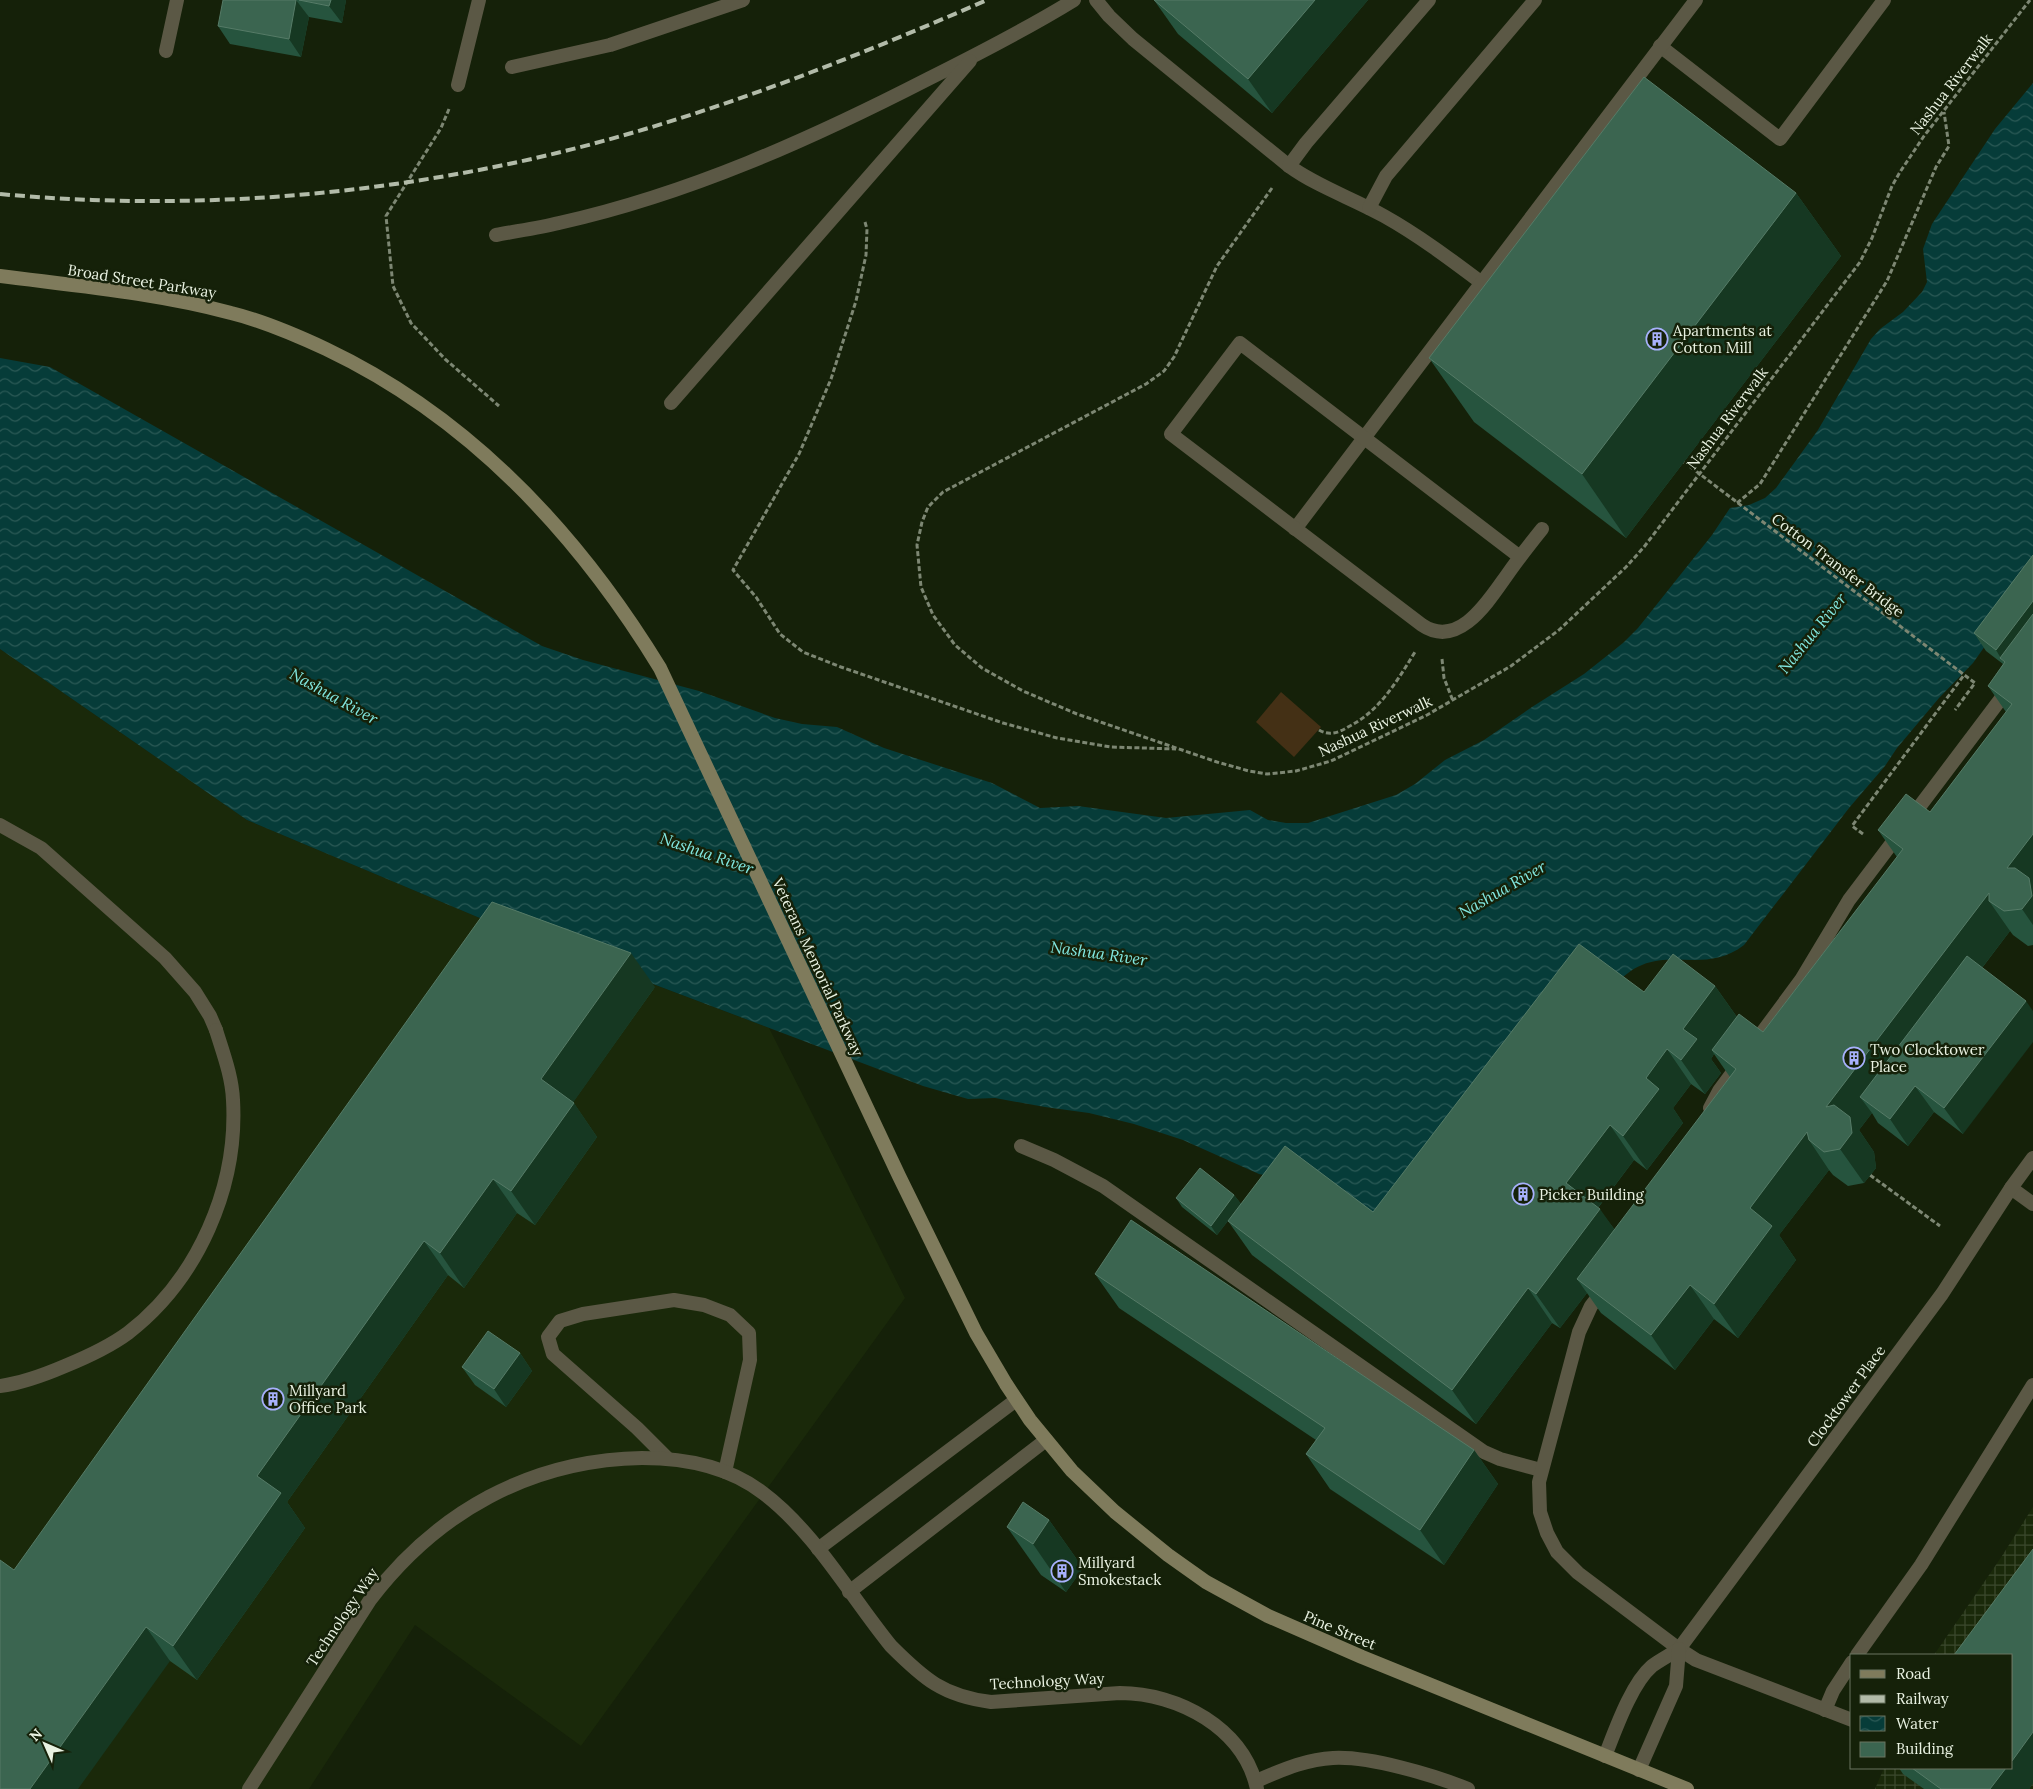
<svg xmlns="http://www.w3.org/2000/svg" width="2033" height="1789" viewBox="0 0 2033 1789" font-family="Lora,serif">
  <defs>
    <pattern id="industrial-grid" width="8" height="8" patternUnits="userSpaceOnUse" patternTransform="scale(1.25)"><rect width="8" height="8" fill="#1a290a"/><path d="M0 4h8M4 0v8" fill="none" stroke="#3b482d"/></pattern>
    <pattern id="water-waves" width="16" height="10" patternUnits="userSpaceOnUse" patternTransform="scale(1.25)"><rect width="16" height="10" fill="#063c39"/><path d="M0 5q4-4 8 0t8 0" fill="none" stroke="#2a5955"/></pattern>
  </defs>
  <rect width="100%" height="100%" fill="#152109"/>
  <!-- built -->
  <polygon fill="#1a290a" points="0,649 247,820 494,924 769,1028 905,1298 581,1746 415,1625 309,1789 0,1789"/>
  <!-- industrial -->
  <polygon fill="url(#industrial-grid)" points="2033,1507 2033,1789 1875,1789 1884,1768 2012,1768 2012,1655 1934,1655 2000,1559"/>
  <!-- green -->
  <polygon fill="#443015" points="1281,692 1321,727 1294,757 1256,722"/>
  <!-- water -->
  <path fill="url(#water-waves)" d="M2033,83V578L1973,663L1939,698L1897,748L1885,766L1849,808L1744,945C1709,972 1676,951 1642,965C1631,969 1622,978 1613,985L1406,1235L1283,1179L1259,1174L1183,1140L1134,1124L1089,1113L1045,1107L995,1098L968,1099L923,1086L494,924L247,820L0,649V358L50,367L542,646L583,660L699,691L775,718L802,724L837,727L884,748L992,783L1040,808L1078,806L1166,818L1250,810L1268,820L1286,823H1308L1396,795L1415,784L1445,760L1484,740L1532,707L1584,674L1623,643L1638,628L1712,535L1730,508L1749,505L1765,498L1776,488L1818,430L1871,339L1880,329L1903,312L1922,292L1927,282L1923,249L1932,224L1995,129Z"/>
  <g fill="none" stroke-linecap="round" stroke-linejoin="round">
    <!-- path -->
    <g stroke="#7d8773" stroke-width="3" stroke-dasharray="5 2.5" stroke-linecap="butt">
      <polyline points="449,109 441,128 386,216 393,286 411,323 445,359 499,406"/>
      <polyline points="1272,188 1217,266 1174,357 1164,371 1146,384 943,492 928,507 922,522 917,545 921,587 933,615 955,645 982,668 1023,691 1077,714 1217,762 1249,771 1267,774 1296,771 1331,761 1427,715 1511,666 1559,630 1626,567 1644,547 1860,262 1872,238 1892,186 1900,172 1924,136 2030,0"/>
      <polyline points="865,222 867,229 866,255 856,301 831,379 799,454 733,570 756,597 780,634 803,652 841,667 1003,723 1057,738 1111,747 1176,749"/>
      <polyline points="1684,462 1975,683 1955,710"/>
      <polyline points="1737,503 1760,484 1887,281 1936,167 1949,146 1944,112"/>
      <polyline points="1442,659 1444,678 1453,701"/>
      <path d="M1319,730C1329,736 1338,733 1348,727C1380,711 1397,681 1415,652"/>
      <polyline points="1863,834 1852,826 1964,675"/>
      <polyline points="1870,1175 1940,1226"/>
    </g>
    <!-- service -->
    <g stroke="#5b5845" stroke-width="14">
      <path d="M1096,0L1109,16L1133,39L1289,166C1318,187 1352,198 1384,216C1418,235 1450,259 1482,283"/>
      <polyline points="1660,46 1780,139 1884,0"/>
      <polyline points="512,67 610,45 743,0"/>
      <polyline points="1289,166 1306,143 1429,0"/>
      <polyline points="1369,208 1386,176 1535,0"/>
      <path d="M496,235C517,231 539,228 559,223C689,194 811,139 928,79C978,54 1027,29 1074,0"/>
      <polyline points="671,403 970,61"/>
      <polyline points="1295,529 1696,0"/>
      <path d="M1520,557L1240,343L1171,434L1422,625C1459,650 1489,600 1507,575C1518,559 1530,544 1542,529"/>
      <polyline points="0,825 41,848 165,958 195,992 210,1016 216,1030"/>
      <polyline points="1710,1108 1719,1091 1801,980 1849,900 2009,688"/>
      <polyline points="1021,1146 1054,1160 1103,1186 1484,1452 1500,1459 1541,1470"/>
      <polyline points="2011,1188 2033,1204"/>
      <polyline points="1605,1288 1591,1306 1579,1332 1539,1482 1540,1512 1547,1533 1557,1552 1578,1573 1679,1649 1696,1660 1852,1720"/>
      <polyline points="668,1459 637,1428 553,1354 548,1337 560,1321 583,1314 674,1300 704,1305 730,1315 749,1333 750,1360 725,1472"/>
      <polyline points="1857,1655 1921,1565 2033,1385"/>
      <polyline points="1825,1710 1833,1691 1852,1662"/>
      <path d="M1256,1781C1280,1771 1306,1759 1333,1758C1369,1756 1434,1775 1468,1789"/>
    </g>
    <!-- minor -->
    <g stroke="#5b5845" stroke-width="14">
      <polyline points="166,51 177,0"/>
      <polyline points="458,85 479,0"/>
      <path d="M0,1386C23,1383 44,1375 65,1366C87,1357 109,1347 128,1333C198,1279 238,1187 233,1100C232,1076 223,1053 216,1030"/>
      <polyline points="818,1549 1016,1400"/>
      <polyline points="849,1592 1046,1440"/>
      <path d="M1605,1756C1615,1731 1631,1684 1652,1666C1660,1660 1670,1655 1679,1649L1942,1294L2011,1188L2033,1158"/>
      <polyline points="1639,1770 1676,1686 1679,1649"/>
      <path d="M249,1789L370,1600C437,1512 530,1460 642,1458C684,1458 728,1466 763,1493C814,1531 851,1597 891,1646C924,1679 943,1696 991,1702L1120,1693C1178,1693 1244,1728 1257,1789"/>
    </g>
    <!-- secondary -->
    <path stroke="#7f7b5c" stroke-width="14" d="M0,276C78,286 156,293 231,313C264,321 296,335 326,349C469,417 578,534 660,668L899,1176L976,1333L1006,1384L1030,1420L1072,1471L1115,1512L1168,1555L1206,1582L1268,1616L1362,1657L1687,1789"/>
    <!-- rail -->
    <path stroke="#b2bba9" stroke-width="4" stroke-dasharray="10 5" stroke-linecap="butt" d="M0,194C163,209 328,200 489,168C661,134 826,70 987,0"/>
  </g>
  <!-- wall -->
  <g fill="#26543e" fill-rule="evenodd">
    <polygon points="261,0 346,0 342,23 309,17 301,57 230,44 218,26"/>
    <polygon points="1154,0 1368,0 1272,113 1178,34"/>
    <polygon points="1796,193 1841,256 1626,538 1474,422 1429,358"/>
    <path d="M2033,555V945L2028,946L2013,935L2010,931L1982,968L1963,1134L1934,1112L1908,1146L1878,1123L1872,1113L1859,1130L1874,1152L1876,1168L1864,1183L1848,1186L1833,1175L1829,1170L1779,1235L1796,1260L1738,1338L1714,1319L1675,1370L1601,1313L1587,1293L1560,1328L1552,1323L1476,1424L1252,1255L1228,1221L1373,1212L1644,992L1715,986L1737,1017L1763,1032L1897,857L1878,830L1930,812L2006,712L1988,686L2003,664L1986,651L1974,633ZM1714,1054L1730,1077L1615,1230L1598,1208L1634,1160L1647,1170L1683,1123L1673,1108L1691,1084L1705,1094L1721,1073L1711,1059Z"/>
    <polygon points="655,987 573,1102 597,1137 535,1225 517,1213 464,1288 448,1275 287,1502 305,1528 197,1680 170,1661 14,1570"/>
    <polygon points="1234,1195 1241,1204 1217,1235 1182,1207 1176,1198"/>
    <polygon points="1095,1274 1474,1450 1498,1484 1444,1565 1330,1489 1306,1454 1316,1440 1119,1308"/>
    <polygon points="520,1353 532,1371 506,1407 475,1385 462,1367"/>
    <polygon points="1049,1520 1083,1568 1066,1592 1041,1575 1007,1527"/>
    <polygon points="1899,1768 2012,1768 2033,1783 2029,1789 1924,1789 1903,1774"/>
  </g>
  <!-- shaded-wall -->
  <g fill="#163822">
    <polygon points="296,0 309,17 301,57 289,39"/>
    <polygon points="331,0 346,0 342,23 329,6"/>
    <polygon points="1315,0 1368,0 1272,113 1248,79"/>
    <polygon points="1796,193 1841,256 1626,538 1582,474"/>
    <polygon points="2033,601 2033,635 2005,662 2002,660 1996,650"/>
    <polygon points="2033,834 2033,925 2022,909 2007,868"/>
    <polygon points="1989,893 1989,901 2010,931 1875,1108 1860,1097 1872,1113 1859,1130 1874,1152 1876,1168 1864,1183 1840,1149 1826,1107"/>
    <polygon points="631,953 655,987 565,1114 541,1079"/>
    <polygon points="1715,986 1739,1020 1712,1050 1714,1054 1711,1059 1721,1073 1705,1094 1681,1060 1683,1029"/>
    <polygon points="2026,1001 2033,1011 2033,1042 1963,1134 1944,1108"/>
    <polygon points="1667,1049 1691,1084 1673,1108 1683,1123 1647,1170 1623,1136 1646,1078"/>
    <polygon points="1915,1086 1934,1112 1908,1146 1890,1119"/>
    <polygon points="574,1103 597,1137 535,1225 511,1191"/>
    <polygon points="1610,1125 1634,1160 1590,1218 1566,1183"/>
    <polygon points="1807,1132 1809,1140 1829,1170 1779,1235 1796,1260 1738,1338 1714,1304 1750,1208"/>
    <polygon points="493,1179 517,1213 464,1288 440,1253"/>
    <polygon points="1234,1195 1241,1204 1217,1235 1211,1226"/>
    <polygon points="1600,1209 1624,1243 1577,1279 1587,1293 1560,1328 1536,1294"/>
    <polygon points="424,1241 448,1275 287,1502 305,1528 197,1680 173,1646 257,1476"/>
    <polygon points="1690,1285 1714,1319 1675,1370 1651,1335"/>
    <polygon points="1528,1288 1552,1323 1476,1424 1452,1390"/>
    <polygon points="520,1353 532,1371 506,1407 494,1389"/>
    <polygon points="1474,1450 1498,1484 1444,1565 1420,1530"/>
    <polygon points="1049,1520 1083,1568 1066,1592 1033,1544"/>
    <polygon points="146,1627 170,1661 78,1789 30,1789"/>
    <polygon points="2033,1732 2033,1783 2029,1789 1990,1789 2006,1768 2012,1768 2012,1761"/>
  </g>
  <!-- building -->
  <g fill="#3b6550" stroke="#567b67">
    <polygon points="223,0 296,0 289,39 218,26"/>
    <polygon points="299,0 331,0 329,6"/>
    <polygon points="1154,0 1315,0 1248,79"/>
    <polygon points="1644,77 1796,193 1582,474 1429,358"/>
    <polygon points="2033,555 2033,601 1996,650 1974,633"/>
    <polygon points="2033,614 2033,834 2007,868 2015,868 2029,878 2032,896 2022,909 2004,911 1989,901 1989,893 1826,1107 1834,1105 1850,1117 1852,1133 1840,1149 1824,1152 1809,1140 1807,1132 1750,1208 1772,1226 1714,1304 1690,1285 1651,1335 1577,1279 1736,1069 1712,1050 1739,1014 1763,1032 1903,849 1878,830 1906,794 1930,812 2012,704 1988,686 2005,662 2000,658"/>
    <polygon points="492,902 631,953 541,1079 574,1103 511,1191 493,1179 440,1253 424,1241 257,1476 281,1493 173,1646 146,1627 30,1789 0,1789 0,1560 14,1570"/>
    <polygon points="1579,944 1644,992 1673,954 1715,986 1683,1029 1697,1039 1681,1060 1667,1049 1646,1078 1659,1089 1623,1136 1610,1125 1566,1183 1600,1209 1536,1294 1528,1288 1452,1390 1228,1221 1285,1146 1373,1212"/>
    <polygon points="1967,956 2026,1001 1944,1108 1915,1086 1890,1119 1860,1097"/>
    <polygon points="1200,1168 1234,1195 1211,1226 1176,1198"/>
    <polygon points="1131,1220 1474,1450 1420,1530 1306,1454 1325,1428 1095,1274"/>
    <polygon points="488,1331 520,1353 494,1389 462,1367"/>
    <polygon points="1023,1502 1049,1520 1033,1544 1007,1527"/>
    <polygon points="2033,1549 2033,1732 2012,1761 2012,1655 1954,1655"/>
    <polygon points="1912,1768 2006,1768 1990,1789 1941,1789"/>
  </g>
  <!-- icons -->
  <defs>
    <g id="building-ring" transform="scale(1.125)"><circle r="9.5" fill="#152109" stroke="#a7b1fc" stroke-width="1.5"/><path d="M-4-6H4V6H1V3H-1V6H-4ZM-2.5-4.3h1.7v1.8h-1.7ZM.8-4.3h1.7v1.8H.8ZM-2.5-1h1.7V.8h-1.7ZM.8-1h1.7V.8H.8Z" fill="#a7b1fc"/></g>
  </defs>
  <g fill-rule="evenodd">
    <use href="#building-ring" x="1657" y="339"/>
    <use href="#building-ring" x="1854" y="1058"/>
    <use href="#building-ring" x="1523" y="1194"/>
    <use href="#building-ring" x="273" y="1399"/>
    <use href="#building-ring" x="1062" y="1571"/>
  </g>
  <g text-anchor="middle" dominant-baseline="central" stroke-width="5" stroke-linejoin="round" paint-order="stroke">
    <!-- street labels -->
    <g font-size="15" fill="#e9f2e2" stroke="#152109">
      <text transform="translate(1951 84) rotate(-52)">Nashua Riverwalk</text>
      <text transform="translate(142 281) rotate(9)">Broad Street Parkway</text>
      <text transform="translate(1727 418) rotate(-53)">Nashua Riverwalk</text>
      <text transform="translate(1838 565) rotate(37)">Cotton Transfer Bridge</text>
      <text transform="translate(1375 726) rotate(-25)">Nashua Riverwalk</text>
      <text transform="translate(818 967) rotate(65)">Veterans Memorial Parkway</text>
      <text transform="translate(1846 1396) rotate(-54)">Clocktower Place</text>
      <text transform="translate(342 1617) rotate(-56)">Technology Way</text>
      <text transform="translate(1340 1630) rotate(23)">Pine Street</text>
      <text transform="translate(1047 1681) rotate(-3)">Technology Way</text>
    </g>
    <!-- poi labels -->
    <g font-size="15" fill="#e9f2e2" stroke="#152109" text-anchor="start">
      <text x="1673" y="330">Apartments at<tspan x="1673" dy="17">Cotton Mill</tspan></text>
      <text x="1870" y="1049">Two Clocktower<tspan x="1870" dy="17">Place</tspan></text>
      <text x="1539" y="1194">Picker Building</text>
      <text x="289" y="1390">Millyard<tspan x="289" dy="17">Office Park</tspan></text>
      <text x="1078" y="1562">Millyard<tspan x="1078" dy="17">Smokestack</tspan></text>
    </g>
    <!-- water labels -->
    <g font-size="16" font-style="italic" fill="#82e8e1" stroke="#152109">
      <text transform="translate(1812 633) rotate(-51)">Nashua River</text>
      <text transform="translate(334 696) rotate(29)">Nashua River</text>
      <text transform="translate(707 853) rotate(19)">Nashua River</text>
      <text transform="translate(1502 889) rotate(-30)">Nashua River</text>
      <text transform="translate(1099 953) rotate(8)">Nashua River</text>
    </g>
  </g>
  <!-- legend -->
  <rect x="1850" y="1654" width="162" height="115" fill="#152109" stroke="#6a7560"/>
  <rect x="1860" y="1670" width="25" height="8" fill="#7f7b5c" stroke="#6a7560"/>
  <text x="1896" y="1679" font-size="15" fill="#e9f2e2">Road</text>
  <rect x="1860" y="1695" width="25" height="8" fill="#b2bba9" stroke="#6a7560"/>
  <text x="1896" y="1704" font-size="15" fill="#e9f2e2">Railway</text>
  <rect x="1860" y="1716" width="25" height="15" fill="url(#water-waves)" stroke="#6a7560"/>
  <text x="1896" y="1729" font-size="15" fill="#e9f2e2">Water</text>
  <rect x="1860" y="1742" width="25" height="15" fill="#3b6550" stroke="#6a7560"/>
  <text x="1896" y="1754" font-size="15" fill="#e9f2e2">Building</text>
  <!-- north arrow -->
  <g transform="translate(45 1744) rotate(315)" stroke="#152109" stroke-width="4" paint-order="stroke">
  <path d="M0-4L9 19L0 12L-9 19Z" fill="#e9f2e2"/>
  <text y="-8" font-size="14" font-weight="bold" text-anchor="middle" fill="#e9f2e2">N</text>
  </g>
</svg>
